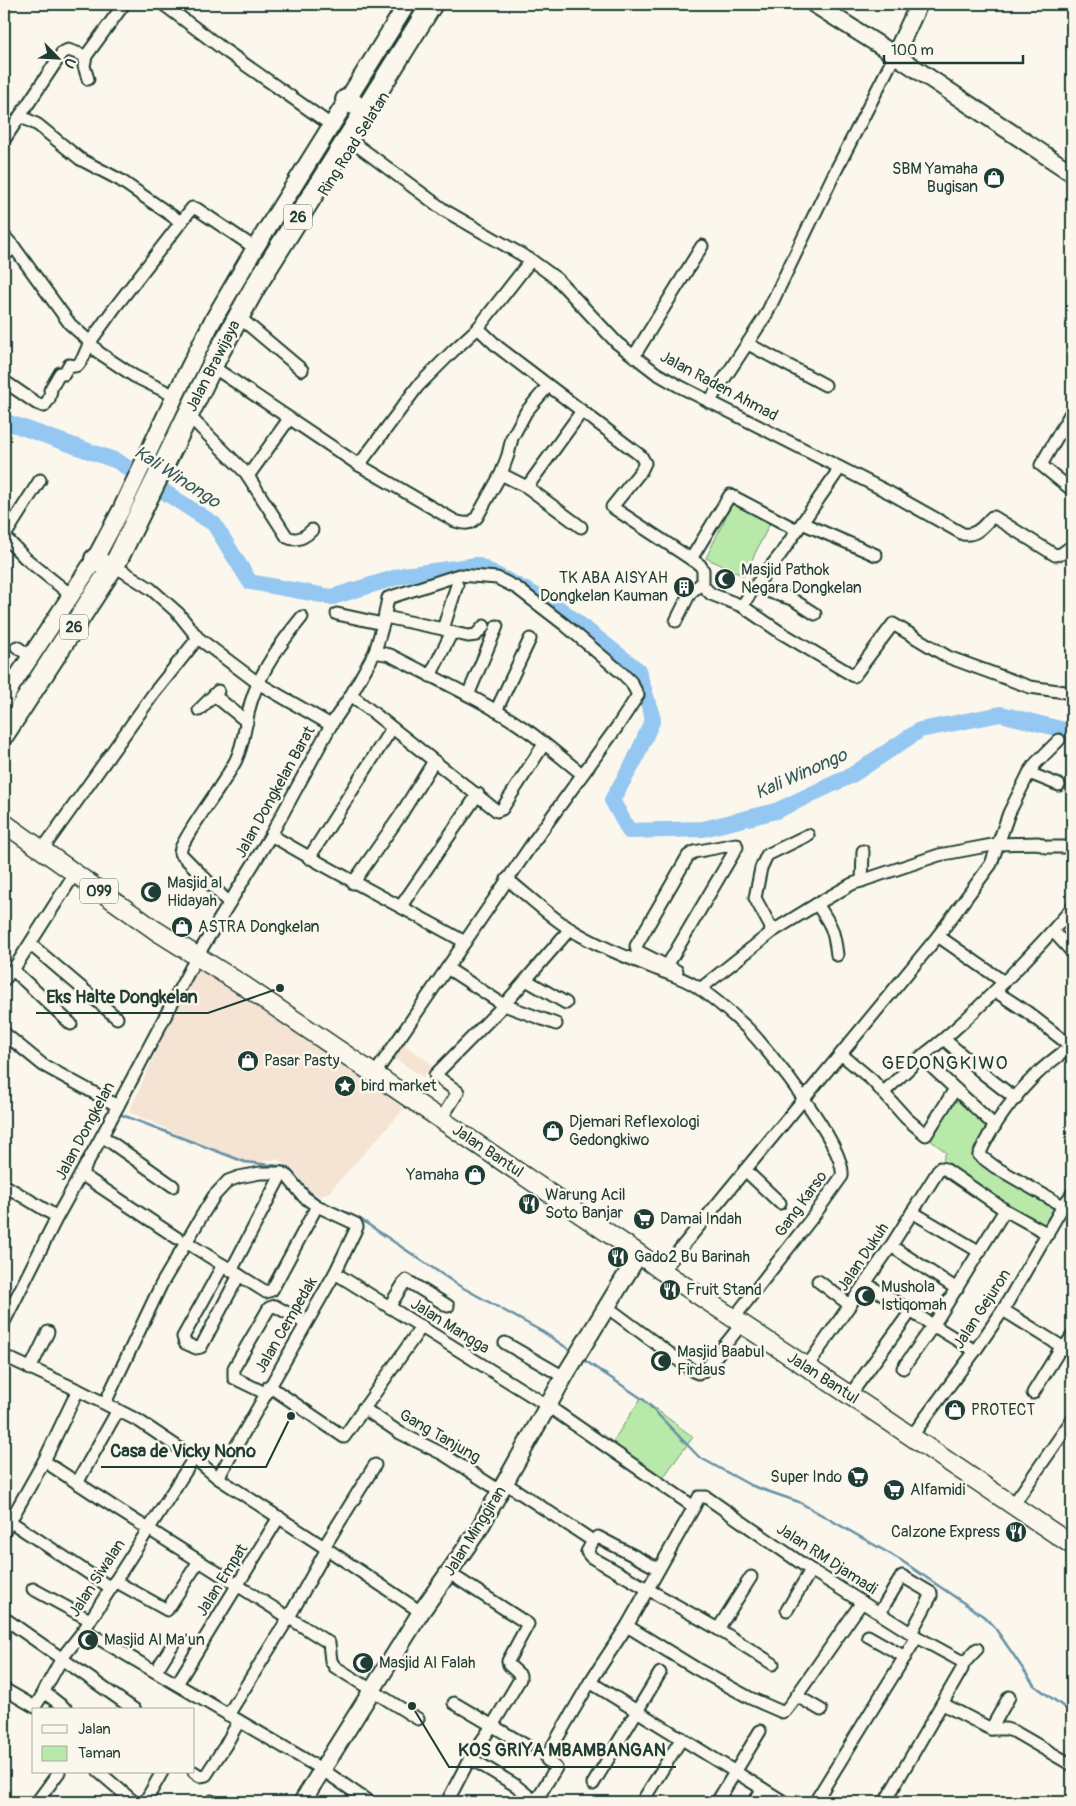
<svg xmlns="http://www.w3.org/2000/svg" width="1076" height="1806" viewBox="0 0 1076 1806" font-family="Pangolin,sans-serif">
  <rect width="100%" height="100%" fill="#fbf7ec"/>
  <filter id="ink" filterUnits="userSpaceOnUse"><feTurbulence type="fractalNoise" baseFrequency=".02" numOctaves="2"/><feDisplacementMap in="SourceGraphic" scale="10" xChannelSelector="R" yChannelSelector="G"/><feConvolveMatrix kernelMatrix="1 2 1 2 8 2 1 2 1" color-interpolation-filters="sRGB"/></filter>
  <g filter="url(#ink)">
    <!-- built -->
    <g fill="#f5e4d3">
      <polygon points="195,965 384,1088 404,1109 328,1193 319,1197 306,1187 295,1171 277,1159 245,1164 129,1112"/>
      <polygon points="400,1042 432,1064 423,1077 391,1056"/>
    </g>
    <!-- green -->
    <g fill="#b8e9a9" stroke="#6c936e">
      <polygon points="733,502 771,521 744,576 706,558"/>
      <polygon points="953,1096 993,1131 979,1154 1057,1208 1044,1231 941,1165 946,1152 926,1137"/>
      <polygon points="641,1398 693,1437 659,1483 608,1449"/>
    </g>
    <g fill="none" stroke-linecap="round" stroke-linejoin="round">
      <!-- stream -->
      <g stroke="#6590a5" stroke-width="2.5">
        <polyline points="4,1042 41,1071 112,1110"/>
        <polyline points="117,1113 245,1162 288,1167 304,1187 320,1201 360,1219 458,1285 543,1332 573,1352"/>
        <polyline points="581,1358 644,1400 699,1457 750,1485 799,1502 899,1559 983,1616 993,1625 1034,1685 1072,1713"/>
      </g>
      <!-- river -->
      <polyline stroke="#94c7f1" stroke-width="16" points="4,421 117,461 214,524 250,582 332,597 404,575 477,565 555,605 638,670 653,719 634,762 612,800 629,831 703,829 776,811 852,775 920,730 1001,714 1072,732"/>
      <!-- street casing -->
      <g stroke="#1f3d34" stroke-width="15">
        <g id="street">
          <polyline points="163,4 223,49 331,125"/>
          <polyline points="88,79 84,66 86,56 124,4"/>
          <polyline points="20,116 38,125 80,159 120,180 181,222"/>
          <polyline points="4,140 62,53 68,50 86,56"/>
          <path d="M354,143L444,210L531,260L557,279L617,343L656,373L677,385L890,493L963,534C977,536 983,526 992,517H994L1055,555L1061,554L1072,546"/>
          <polyline points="4,236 14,247 70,324 90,342 98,352 134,376 175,396"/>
          <polyline points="4,256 14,247"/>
          <polyline points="245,322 302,370"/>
          <polyline points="478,328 498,347 641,456 645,463 641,471 612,507 700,565 703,570 703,586 711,594 742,606 780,632 854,676 893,624 948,657 1030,687 1072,693"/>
          <polyline points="748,344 825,385"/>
          <polyline points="634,356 702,246"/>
          <path d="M219,371L359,465L455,521C464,524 471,525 477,517L501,474L508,455L512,438L526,412L548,386"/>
          <polyline points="4,381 36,403 44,406 49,399 51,390 50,390 60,373 64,374 69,365 75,366 78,365 83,358 90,342 113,310 192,208 197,209 255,248"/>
          <polyline points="709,402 766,315 833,176 895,55"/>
          <polyline points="1072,411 1041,465 1072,490"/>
          <path d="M194,421L246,473L287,537C297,542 305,537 312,530"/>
          <polyline points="359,465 418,386 453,351 478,328 531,260"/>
          <polyline points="501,474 527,487 581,527"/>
          <polyline points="248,476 289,419"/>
          <polyline points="527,487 582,411"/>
          <polyline points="802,523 876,555"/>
          <polyline points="4,536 25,558 71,595"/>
          <polyline points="4,537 40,480"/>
          <polyline points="691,559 730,495 797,530"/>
          <polyline points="121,570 151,589 178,613 198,638 258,683 331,725"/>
          <polyline points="756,585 770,592 792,599 815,614"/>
          <polyline points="742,606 756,585 780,555 840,468"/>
          <polyline points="337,614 383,624"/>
          <polyline points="385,617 443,629 450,632 450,636 430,676"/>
          <polyline points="676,621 690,593 702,583"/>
          <polyline points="443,629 457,585"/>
          <polyline points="450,632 468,636 476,635 484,626"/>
          <polyline points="17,647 31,657"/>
          <polyline points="214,695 247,722"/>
          <polyline points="351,695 497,811 502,809 544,744"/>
          <polyline points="468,695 497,626"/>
          <polyline points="199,710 218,691"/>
          <polyline points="496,711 530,639"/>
          <polyline points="1029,773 1059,785"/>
          <path d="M271,835C334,873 401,906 465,942"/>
          <polyline points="42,850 154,693 198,638"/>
          <polyline points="309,858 392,728"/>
          <path d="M507,879C526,894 549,916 570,929C597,946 629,958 659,970C671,975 683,978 694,985C712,996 731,1013 747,1028C768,1049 847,1148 842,1176L815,1214L733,1319"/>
          <polyline points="862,881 863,851"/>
          <polyline points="353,883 400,816 434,761"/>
          <path d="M229,903L183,856L180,853L181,848C196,817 220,791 236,760C245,741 245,722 251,702C261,670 281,643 302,617"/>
          <path d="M817,904C831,925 834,929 837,955"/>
          <polyline points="401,906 478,794"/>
          <polyline points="773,931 755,898 761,868 767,855 808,835"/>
          <polyline points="1053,931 1072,952"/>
          <polyline points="938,936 1004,982"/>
          <polyline points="30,944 117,1018"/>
          <polyline points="667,966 737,847 736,844 694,852 688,856 636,946 637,951 677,971"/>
          <polyline points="447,968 504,1005 556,1024"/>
          <polyline points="13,970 71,1024"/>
          <polyline points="4,980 15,967 75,873"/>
          <polyline points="526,980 566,1003"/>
          <polyline points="700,989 773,931 817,904 852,884 939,855 976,848 998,844 1038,843 1046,847 1072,847"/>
          <polyline points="995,991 1027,1012 1072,1047"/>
          <polyline points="4,1033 43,1065 118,1106"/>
          <polyline points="945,1040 985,1075 1016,1099"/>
          <polyline points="841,1054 872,1080 906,1118 926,1135 955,1089"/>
          <polyline points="374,1075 534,841 617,727 638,695 631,682 623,674 565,625 517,588 497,578 459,575 388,598 383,624 375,652"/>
          <polyline points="884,1092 921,1057"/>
          <polyline points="441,1119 458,1092 435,1075 504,1005 570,929"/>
          <path d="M995,1126L921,1057C952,1034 980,1006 1007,979C1029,956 1052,933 1072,908"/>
          <polyline points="102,1136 173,1186"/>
          <polyline points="745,1170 780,1203"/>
          <polyline points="81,1174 177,1238"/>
          <polyline points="4,1185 57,1217"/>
          <path d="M1063,1206L995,1167L979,1155C991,1127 1016,1093 1038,1073C1048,1063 1060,1055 1071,1046"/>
          <polyline points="912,1212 980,1252"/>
          <polyline points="186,1242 266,1292 272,1290 317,1206"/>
          <polyline points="891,1246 957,1289"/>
          <polyline points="223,1265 183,1337 185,1343 196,1348 201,1347 239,1275"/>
          <polyline points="231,1271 282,1173"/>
          <polyline points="662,1271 938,936 991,864 1009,813 1029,773 1036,763 1059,740"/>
          <polyline points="335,1273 548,1406 694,1507 699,1497 706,1497 811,1570 917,1637 961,1661 963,1664 962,1669 885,1802"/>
          <polyline points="818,1281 850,1305"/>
          <polyline points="865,1283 975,1351"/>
          <polyline points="389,1307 406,1280 448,1306"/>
          <polyline points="607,1307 693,1371 698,1373 705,1370 741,1325"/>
          <polyline points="1003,1310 1072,1353"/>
          <path d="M4,1322L57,1217L102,1136L197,956L271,835L331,725L351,695L375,652L390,655C436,679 485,701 528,731C546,744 564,760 582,774"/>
          <polyline points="505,1343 564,1377"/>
          <polyline points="1064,1348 1072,1336"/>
          <polyline points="4,1356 78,1390 139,1421 194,1458 218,1478 324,1547 421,1612"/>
          <polyline points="806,1368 891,1246 940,1168 945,1169 1005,1210 1048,1234"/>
          <polyline points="903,1368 933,1326 1005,1210"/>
          <polyline points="30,1369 48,1332"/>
          <polyline points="269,1386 344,1437 422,1326"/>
          <polyline points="265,1393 234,1378 234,1368 269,1308 275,1306 305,1323"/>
          <polyline points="1033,1393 1062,1346"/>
          <polyline points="850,1395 911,1311"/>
          <polyline points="105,1403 161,1285 204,1212 214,1196 228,1181 239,1177 260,1173 282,1173 288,1177 304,1197 317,1206 356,1224 357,1227 335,1273 218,1478"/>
          <polyline points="363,1408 400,1433 443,1454 500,1491"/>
          <polyline points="911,1437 975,1351 1003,1310 1063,1206 1072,1194"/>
          <polyline points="44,1461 120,1511 329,1643 331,1661 335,1667 418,1719"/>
          <polyline points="77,1483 118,1410"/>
          <polyline points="505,1483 593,1541"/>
          <polyline points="1013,1505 1072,1420"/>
          <polyline points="5,1518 111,1588"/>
          <polyline points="4,1532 44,1461 78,1390"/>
          <polyline points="324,1547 375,1465"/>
          <polyline points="659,1569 598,1537 593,1541 587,1552 591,1557 718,1629 751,1577"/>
          <polyline points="115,1581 167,1610 199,1561"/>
          <polyline points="33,1589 90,1620"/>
          <polyline points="787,1610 811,1570"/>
          <polyline points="880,1612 902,1576 931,1593 931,1596 911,1633"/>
          <polyline points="4,1618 135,1710"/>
          <polyline points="627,1626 697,1669 750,1698 782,1712 786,1710 793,1701 862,1602"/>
          <polyline points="718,1629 773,1664"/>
          <polyline points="84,1630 323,1770 369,1802"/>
          <polyline points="868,1636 905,1657"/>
          <polyline points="963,1664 977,1649"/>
          <polyline points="156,1671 173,1644"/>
          <polyline points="590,1682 784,1802"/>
          <polyline points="177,1684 279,1517"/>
          <polyline points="4,1689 35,1707 44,1692"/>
          <polyline points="797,1696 821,1710"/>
          <polyline points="454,1703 527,1746"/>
          <polyline points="943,1704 991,1729 1006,1729 1015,1732 1072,1765"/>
          <polyline points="67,1710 44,1692 45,1689 62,1658 84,1630 194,1458"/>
          <polyline points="228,1715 289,1617 327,1549"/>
          <polyline points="991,1729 1009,1697"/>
          <polyline points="470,1758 515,1785 536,1802"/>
          <polyline points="99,1772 134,1802"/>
          <polyline points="194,1772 200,1776 206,1775 225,1746 239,1721"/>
          <polyline points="593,1784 660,1673"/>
          <polyline points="211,1801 213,1802"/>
          <polyline points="37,1802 59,1772"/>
          <polyline points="145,1802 162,1772"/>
          <polyline points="447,1802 470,1758 492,1726 520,1679 520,1675 509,1665 508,1661 528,1624 449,1573"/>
          <polyline points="535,1802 556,1768 547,1760 548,1754 590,1682 627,1626 694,1507"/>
          <polyline points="642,1802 682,1738"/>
          <polyline points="717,1802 760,1731"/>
          <polyline points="754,1802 763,1789"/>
          <polyline points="815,1802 917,1637"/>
        </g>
      </g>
      <!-- secondary casing -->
      <g stroke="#1f3d34" stroke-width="20">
        <g id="secondary">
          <polyline points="814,4 895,55 1072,173"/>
          <polyline points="895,55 919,4"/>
          <polyline points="4,701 12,685 95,559 121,510 175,396 212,322 255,248 407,4"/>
          <polyline points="302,1802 421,1612 479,1529 564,1377 639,1254"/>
        </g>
      </g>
      <!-- primary casing -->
      <g stroke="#1f3d34" stroke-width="21">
        <polyline id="primary" points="4,823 155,930 246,987 639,1254 662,1271 875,1412 1072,1545"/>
      </g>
      <!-- highway casing -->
      <g stroke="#1f3d34" stroke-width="24">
        <g id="highway">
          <polyline points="346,100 354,104"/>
          <polyline points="95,559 101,563"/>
          <polyline points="4,734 117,560 218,354 255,287 432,4"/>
        </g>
      </g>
      <!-- street -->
      <use href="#street" stroke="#fbf7ec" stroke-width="11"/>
      <!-- secondary -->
      <use href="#secondary" stroke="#fbf7ec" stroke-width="16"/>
      <!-- primary -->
      <use href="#primary" stroke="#fbf7ec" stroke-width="18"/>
      <!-- highway -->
      <use href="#highway" stroke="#fbf7ec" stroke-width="20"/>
    </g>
  </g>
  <!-- icons -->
  <defs>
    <g id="shop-disc" transform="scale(1.125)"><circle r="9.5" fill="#1f3d34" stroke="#fbf7ec"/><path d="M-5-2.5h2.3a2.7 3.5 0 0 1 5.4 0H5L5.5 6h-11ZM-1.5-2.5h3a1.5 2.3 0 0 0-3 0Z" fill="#fff"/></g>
    <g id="mosque-disc" transform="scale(1.125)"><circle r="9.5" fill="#1f3d34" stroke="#fbf7ec"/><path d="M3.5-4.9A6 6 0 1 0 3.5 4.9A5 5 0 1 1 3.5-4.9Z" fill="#fff"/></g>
    <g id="building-disc" transform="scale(1.125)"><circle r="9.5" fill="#1f3d34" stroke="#fbf7ec"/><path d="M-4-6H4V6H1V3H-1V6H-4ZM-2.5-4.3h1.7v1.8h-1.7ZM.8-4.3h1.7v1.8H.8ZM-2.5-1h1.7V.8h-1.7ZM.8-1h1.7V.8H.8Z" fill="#fff"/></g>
    <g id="sight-disc" transform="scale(1.125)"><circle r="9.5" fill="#1f3d34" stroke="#fbf7ec"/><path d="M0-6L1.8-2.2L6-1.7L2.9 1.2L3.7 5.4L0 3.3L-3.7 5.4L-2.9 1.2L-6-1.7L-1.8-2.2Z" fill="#fff"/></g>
    <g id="restaurant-disc" transform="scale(1.125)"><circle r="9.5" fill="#1f3d34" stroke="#fbf7ec"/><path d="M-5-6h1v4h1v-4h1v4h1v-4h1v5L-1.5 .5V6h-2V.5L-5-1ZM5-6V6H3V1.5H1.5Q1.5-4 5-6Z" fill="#fff"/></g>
    <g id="supermarket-disc" transform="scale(1.125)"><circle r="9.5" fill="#1f3d34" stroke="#fbf7ec"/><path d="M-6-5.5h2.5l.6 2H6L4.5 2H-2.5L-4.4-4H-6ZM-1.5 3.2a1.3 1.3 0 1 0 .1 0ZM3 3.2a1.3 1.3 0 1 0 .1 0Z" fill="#fff"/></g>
  </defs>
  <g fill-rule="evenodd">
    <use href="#shop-disc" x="994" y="178"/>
    <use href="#mosque-disc" x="725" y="579"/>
    <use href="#building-disc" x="684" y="587"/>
    <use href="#mosque-disc" x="151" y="892"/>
    <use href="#shop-disc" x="182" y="927"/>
    <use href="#shop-disc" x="248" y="1061"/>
    <use href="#sight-disc" x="345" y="1086"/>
    <use href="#shop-disc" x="553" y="1131"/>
    <use href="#shop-disc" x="475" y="1175"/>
    <use href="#restaurant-disc" x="529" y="1204"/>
    <use href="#supermarket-disc" x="644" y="1219"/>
    <use href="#restaurant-disc" x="618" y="1257"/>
    <use href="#restaurant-disc" x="670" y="1290"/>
    <use href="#mosque-disc" x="865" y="1296"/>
    <use href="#mosque-disc" x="661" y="1361"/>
    <use href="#shop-disc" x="955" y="1410"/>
    <use href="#supermarket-disc" x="858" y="1477"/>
    <use href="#supermarket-disc" x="894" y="1490"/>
    <use href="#restaurant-disc" x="1016" y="1532"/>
    <use href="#mosque-disc" x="88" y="1640"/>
    <use href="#mosque-disc" x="363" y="1663"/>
  </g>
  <g text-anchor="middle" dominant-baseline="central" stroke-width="5" stroke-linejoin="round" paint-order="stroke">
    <!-- shield labels -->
    <g fill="#fbf7ec" stroke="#61756b" stroke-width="1">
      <rect x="284" y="204.5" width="28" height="25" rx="4"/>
      <rect x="60" y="614.5" width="28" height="25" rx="4"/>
      <rect x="80" y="878.5" width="38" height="25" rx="4"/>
    </g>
    <g font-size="15" font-weight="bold" fill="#1f3d34">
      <text x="298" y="217">26</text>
      <text x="74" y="627">26</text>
      <text x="99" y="891">099</text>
    </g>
    <!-- street labels -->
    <g font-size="16" fill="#1f3d34" stroke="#fbf7ec">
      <text transform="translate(354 144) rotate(-58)">Ring Road Selatan</text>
      <text transform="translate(213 366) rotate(-63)">Jalan Brawijaya</text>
      <text transform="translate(719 386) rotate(28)">Jalan Raden Ahmad</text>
      <text transform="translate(275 792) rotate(-61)">Jalan Dongkelan Barat</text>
      <text transform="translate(85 1131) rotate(-62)">Jalan Dongkelan</text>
      <text transform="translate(488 1151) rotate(34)">Jalan Bantul</text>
      <text transform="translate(801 1204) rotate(-54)">Gang Karso</text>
      <text transform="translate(863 1257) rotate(-56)">Jalan Dukuh</text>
      <text transform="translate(982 1309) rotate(-57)">Jalan Gejuron</text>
      <text transform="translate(286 1325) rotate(-60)">Jalan Cempedak</text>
      <text transform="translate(450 1326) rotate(32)">Jalan Mangga</text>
      <text transform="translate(823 1378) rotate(33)">Jalan Bantul</text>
      <text transform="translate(440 1436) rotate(30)">Gang Tanjung</text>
      <text transform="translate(475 1531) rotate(-58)">Jalan Minggiran</text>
      <text transform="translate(827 1559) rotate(33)">Jalan RM Djamadi</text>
      <text transform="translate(97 1578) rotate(-57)">Jalan Siwalan</text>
      <text transform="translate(222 1580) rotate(-58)">Jalan Empat</text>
    </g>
    <!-- poi labels -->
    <g font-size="16" fill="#1f3d34" stroke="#fbf7ec" text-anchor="start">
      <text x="978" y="169" text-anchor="end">SBM Yamaha<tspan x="978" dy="18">Bugisan</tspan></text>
      <text x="741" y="570">Masjid Pathok<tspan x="741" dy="18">Negara Dongkelan</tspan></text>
      <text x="668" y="578" text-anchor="end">TK ABA AISYAH<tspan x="668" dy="18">Dongkelan Kauman</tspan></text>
      <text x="167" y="883">Masjid al<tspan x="167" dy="18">Hidayah</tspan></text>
      <text x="198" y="927">ASTRA Dongkelan</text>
      <text x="264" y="1061">Pasar Pasty</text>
      <text x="361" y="1086">bird market</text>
      <text x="569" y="1122">Djemari Reflexologi<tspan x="569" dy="18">Gedongkiwo</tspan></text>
      <text x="459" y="1175" text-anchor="end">Yamaha</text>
      <text x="545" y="1195">Warung Acil<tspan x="545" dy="18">Soto Banjar</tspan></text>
      <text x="660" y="1219">Damai Indah</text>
      <text x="634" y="1257">Gado2 Bu Barinah</text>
      <text x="881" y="1287">Mushola<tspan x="881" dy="18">Istiqomah</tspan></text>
      <text x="686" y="1290">Fruit Stand</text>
      <text x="677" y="1352">Masjid Baabul<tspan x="677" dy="18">Firdaus</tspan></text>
      <text x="971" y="1410">PROTECT</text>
      <text x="842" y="1477" text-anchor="end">Super Indo</text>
      <text x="910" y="1490">Alfamidi</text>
      <text x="1000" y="1532" text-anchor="end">Calzone Express</text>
      <text x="104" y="1640">Masjid Al Ma'un</text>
      <text x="379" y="1663">Masjid Al Falah</text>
    </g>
    <!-- water labels -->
    <g font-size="18" font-style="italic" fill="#36595a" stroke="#fbf7ec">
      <text transform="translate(177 477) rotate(33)">Kali Winongo</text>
      <text transform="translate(801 774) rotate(-24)">Kali Winongo</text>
    </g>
    <!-- quarter labels -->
    <g font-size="19" letter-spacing="1" fill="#1f3d34" stroke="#fbf7ec">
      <text x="945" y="1063">GEDONGKIWO</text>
    </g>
  </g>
  <!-- callouts -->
  <path fill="none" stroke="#1f3d34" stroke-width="2" d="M280 988L208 1013H36M291 1416L266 1467H101M412 1706L449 1767H676"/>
  <g fill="#1f3d34" stroke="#fbf7ec" stroke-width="2">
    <circle cx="280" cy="988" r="5"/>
    <circle cx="291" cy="1416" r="5"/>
    <circle cx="412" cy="1706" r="5"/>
  </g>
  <g font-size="18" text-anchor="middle" font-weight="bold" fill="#1f3d34" stroke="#fbf7ec" stroke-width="5" stroke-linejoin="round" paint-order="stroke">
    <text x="122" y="1003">Eks Halte Dongkelan</text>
    <text x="183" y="1457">Casa de Vicky Nono</text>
    <text x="562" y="1756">KOS GRIYA MBAMBANGAN</text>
  </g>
  <!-- margin -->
  <rect width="1076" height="1806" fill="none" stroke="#fbf7ec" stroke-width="20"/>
  <rect x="10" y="10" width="1056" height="1786" fill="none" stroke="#1f3d34" stroke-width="2" filter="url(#ink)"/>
  <!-- legend -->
  <rect x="32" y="1708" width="162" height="65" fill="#fbf7ec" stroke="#a3ada2"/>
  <rect x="42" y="1725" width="25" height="8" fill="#fbf7ec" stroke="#a3ada2"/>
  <text x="78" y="1734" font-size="15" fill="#1f3d34">Jalan</text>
  <rect x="42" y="1746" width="25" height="15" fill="#b8e9a9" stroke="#a3ada2"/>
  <text x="78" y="1758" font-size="15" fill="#1f3d34">Taman</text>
  <!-- north arrow -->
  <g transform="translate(58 58) rotate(114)" stroke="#fbf7ec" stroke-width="4" paint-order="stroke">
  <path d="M0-4L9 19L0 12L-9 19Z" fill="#1f3d34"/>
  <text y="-8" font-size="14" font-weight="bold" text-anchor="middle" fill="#1f3d34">U</text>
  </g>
  <!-- scale -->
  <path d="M884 55v8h139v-8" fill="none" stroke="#1f3d34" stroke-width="2.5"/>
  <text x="891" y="55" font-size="15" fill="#1f3d34" stroke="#fbf7ec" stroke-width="4" paint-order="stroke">100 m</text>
</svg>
